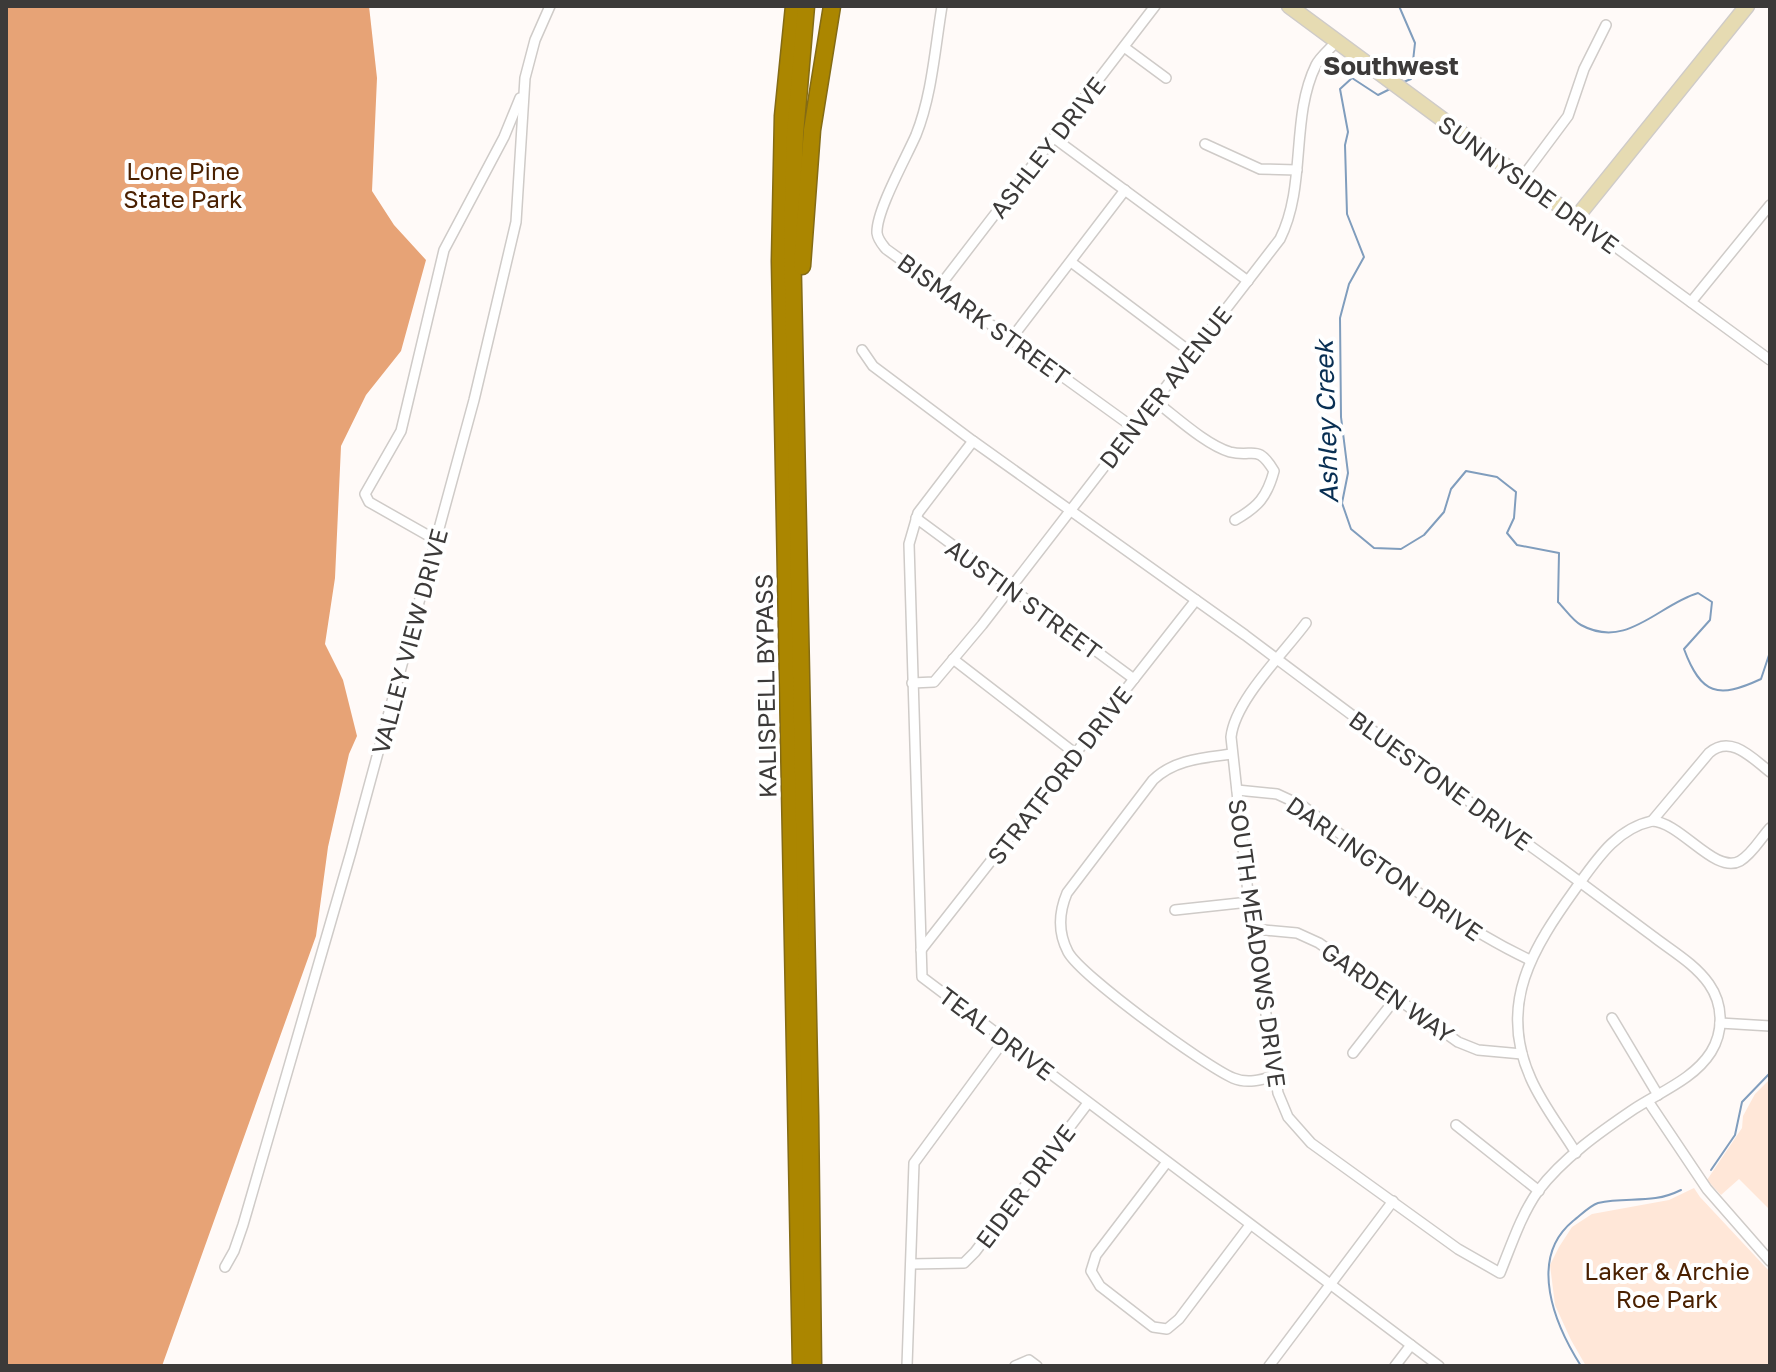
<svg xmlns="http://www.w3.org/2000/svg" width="1776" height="1372" viewBox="0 0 1776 1372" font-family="'Golos Text',sans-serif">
  <rect width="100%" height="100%" fill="#fffaf8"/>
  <!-- green -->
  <g fill="#ffe7d8">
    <polygon points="1770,1079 1770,1210 1739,1179 1721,1195 1707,1180 1742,1128 1743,1116 1755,1094"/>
    <polygon points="1694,1188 1700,1197 1770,1272 1770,1366 1586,1366 1571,1340 1555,1305 1550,1265 1559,1247 1572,1227 1592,1214 1669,1200"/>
  </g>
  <!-- forest -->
  <polygon fill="#e7a376" points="6,6 369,6 377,78 372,191 394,225 426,260 401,351 366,395 341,446 335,578 325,644 343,680 357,736 349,754 328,847 316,936 162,1366 6,1366"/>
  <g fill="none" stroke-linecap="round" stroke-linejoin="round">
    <!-- stream -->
    <g stroke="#809dbd" stroke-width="2">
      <polyline points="1399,6 1415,43 1411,79 1401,83"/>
      <path d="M1392,88L1378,95L1352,78L1340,89L1348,132L1345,145L1347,214L1364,257L1349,284L1340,318L1341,417L1348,473L1342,503L1351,529L1374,548L1401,549L1424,535L1444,512L1451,489L1466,471L1497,477L1516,492L1514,518L1507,533L1517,545L1559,553L1558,602C1565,609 1573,621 1581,625C1627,650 1658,605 1698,593L1712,602L1710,620L1684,649C1701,695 1718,699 1761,679L1770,652"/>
      <polyline points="1711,1170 1735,1135 1742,1102 1770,1073"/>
      <path d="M1581,1366C1555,1325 1527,1259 1573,1221C1580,1216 1589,1206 1598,1203C1628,1196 1651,1205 1681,1190"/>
    </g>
    <!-- street casing -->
    <g stroke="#cfcbc8" stroke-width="12">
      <g id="street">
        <path d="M942,6C935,48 932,95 916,135C906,158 876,211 877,233C878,240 882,244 886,249L1134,428"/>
        <polyline points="1124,47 1166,78"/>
        <polyline points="1054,138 1248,281"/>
        <polyline points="1205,144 1260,169 1297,170"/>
        <polyline points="1521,179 1568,116 1584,69 1606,25"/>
        <polyline points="1576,218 1770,360"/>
        <polyline points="1071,262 1192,353"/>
        <polyline points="939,287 1155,6"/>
        <polyline points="1691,302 1770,205"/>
        <polyline points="1011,339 1125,190"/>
        <path d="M862,350L873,366L973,441L1245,635C1350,714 1455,792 1561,868C1592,891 1623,914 1654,937C1672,951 1695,964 1709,984C1723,1004 1724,1031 1711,1052C1694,1079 1660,1092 1634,1109C1600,1132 1563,1158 1538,1191C1521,1215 1511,1246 1500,1273L1458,1249L1311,1143L1288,1117L1278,1093L1249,902L1231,737C1235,700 1284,653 1306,623"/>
        <path d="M1155,401C1175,416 1206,445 1230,452C1254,458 1257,443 1274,471C1267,497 1258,507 1235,520"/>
        <polyline points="973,441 918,513 909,544 922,977 1439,1366"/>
        <polyline points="916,518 1134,679"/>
        <polyline points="436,540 369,502 365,494 401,431 444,250 504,137 520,98"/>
        <polyline points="953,659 1076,754"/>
        <path d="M912,683L934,682L982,625L1280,239C1307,185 1290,118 1316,65C1320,57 1330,49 1336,42"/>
        <path d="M1232,754C1203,758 1175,759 1153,780L1067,893C1059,912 1058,933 1068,952C1081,976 1205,1066 1233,1078C1247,1084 1261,1080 1275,1076"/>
        <path d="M1770,772C1752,758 1731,734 1709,753L1652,821C1681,822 1715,875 1740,861C1752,854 1761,838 1770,828"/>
        <path d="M1237,790L1277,794L1303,806C1376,860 1447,921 1530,960"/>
        <polyline points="1175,910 1249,902"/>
        <polyline points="1253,929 1297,933 1319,943 1458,1042 1478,1050 1522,1054"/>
        <polyline points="921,950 1196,600"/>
        <polyline points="1612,1018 1658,1095"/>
        <polyline points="1720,1023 1770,1026"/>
        <polyline points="1353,1053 1396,998"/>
        <polyline points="1648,1101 1707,1189 1770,1261"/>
        <polyline points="1456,1125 1539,1191"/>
        <path d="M1576,1153C1561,1128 1543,1106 1531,1079C1497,1004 1533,948 1576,888C1597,859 1616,829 1652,821"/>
        <polyline points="1167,1162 1096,1255 1091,1271 1100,1286 1153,1327 1167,1329 1179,1319 1250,1225"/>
        <polyline points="911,1264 964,1263 975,1252 1088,1103"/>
        <polyline points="225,1267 234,1251 243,1225 351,852 474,400 516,222 525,78 535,40 550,6"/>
        <polyline points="907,1366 914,1163 1005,1039"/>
        <polyline points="1015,1366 1029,1360 1037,1366"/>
        <polyline points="1269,1366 1393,1201"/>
        <polyline points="1395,1366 1411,1345"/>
      </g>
    </g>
    <!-- secondary casing -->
    <g stroke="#cfcbc8" stroke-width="17">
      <polyline id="secondary" points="1289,6 1576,218 1747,6"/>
    </g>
    <!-- highway casing -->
    <g stroke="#846b14" stroke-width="19">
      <g id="highway">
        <polyline points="794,6 783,116 780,261 801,1366"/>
        <polyline points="806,6 795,134 792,237 810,1115 813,1366"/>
        <polyline points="802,266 812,130 832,6"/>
      </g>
    </g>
    <!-- street -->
    <use href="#street" stroke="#fff" stroke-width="9"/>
    <!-- secondary -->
    <use href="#secondary" stroke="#e6dbb2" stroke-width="14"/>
    <!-- highway -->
    <use href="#highway" stroke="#ab8600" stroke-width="16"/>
  </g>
  <g text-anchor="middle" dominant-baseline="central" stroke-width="8" stroke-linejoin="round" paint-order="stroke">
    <!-- street labels -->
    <g font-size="24" fill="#3c3a39" stroke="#fff">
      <text transform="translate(1047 147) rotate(-52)">ASHLEY DRIVE</text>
      <text transform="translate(1529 184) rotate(36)">SUNNYSIDE DRIVE</text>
      <text transform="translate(984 319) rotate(36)">BISMARK STREET</text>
      <text transform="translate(1165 387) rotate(-52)">DENVER AVENUE</text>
      <text transform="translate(1024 599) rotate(36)">AUSTIN STREET</text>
      <text transform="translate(409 641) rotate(-75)">VALLEY VIEW DRIVE</text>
      <text transform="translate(765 686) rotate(-91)">KALISPELL BYPASS</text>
      <text transform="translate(1059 775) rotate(-52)">STRATFORD DRIVE</text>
      <text transform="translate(1441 780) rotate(36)">BLUESTONE DRIVE</text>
      <text transform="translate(1385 868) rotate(35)">DARLINGTON DRIVE</text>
      <text transform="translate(1258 943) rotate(82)">SOUTH MEADOWS DRIVE</text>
      <text transform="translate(1388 992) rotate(35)">GARDEN WAY</text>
      <text transform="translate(997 1033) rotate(37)">TEAL DRIVE</text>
      <text transform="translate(1025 1186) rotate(-53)">EIDER DRIVE</text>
    </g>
    <!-- park labels -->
    <g font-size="24" fill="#4a2000" stroke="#fff">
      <text x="183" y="170">Lone Pine<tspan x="183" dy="28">State Park</tspan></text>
      <text x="1667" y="1270">Laker &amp; Archie<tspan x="1667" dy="28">Roe Park</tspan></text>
    </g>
    <!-- neighbourhood labels -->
    <g font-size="26" font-weight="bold" fill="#3c3a39" stroke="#fff">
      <text x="1391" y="65">Southwest</text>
    </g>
    <!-- water labels -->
    <g font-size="26" font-style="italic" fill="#092f53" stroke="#fff">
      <text transform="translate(1326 422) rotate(-92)">Ashley Creek</text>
    </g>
  </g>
  <!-- border -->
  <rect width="1776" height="1372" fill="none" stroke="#3c3a39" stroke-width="16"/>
</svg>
